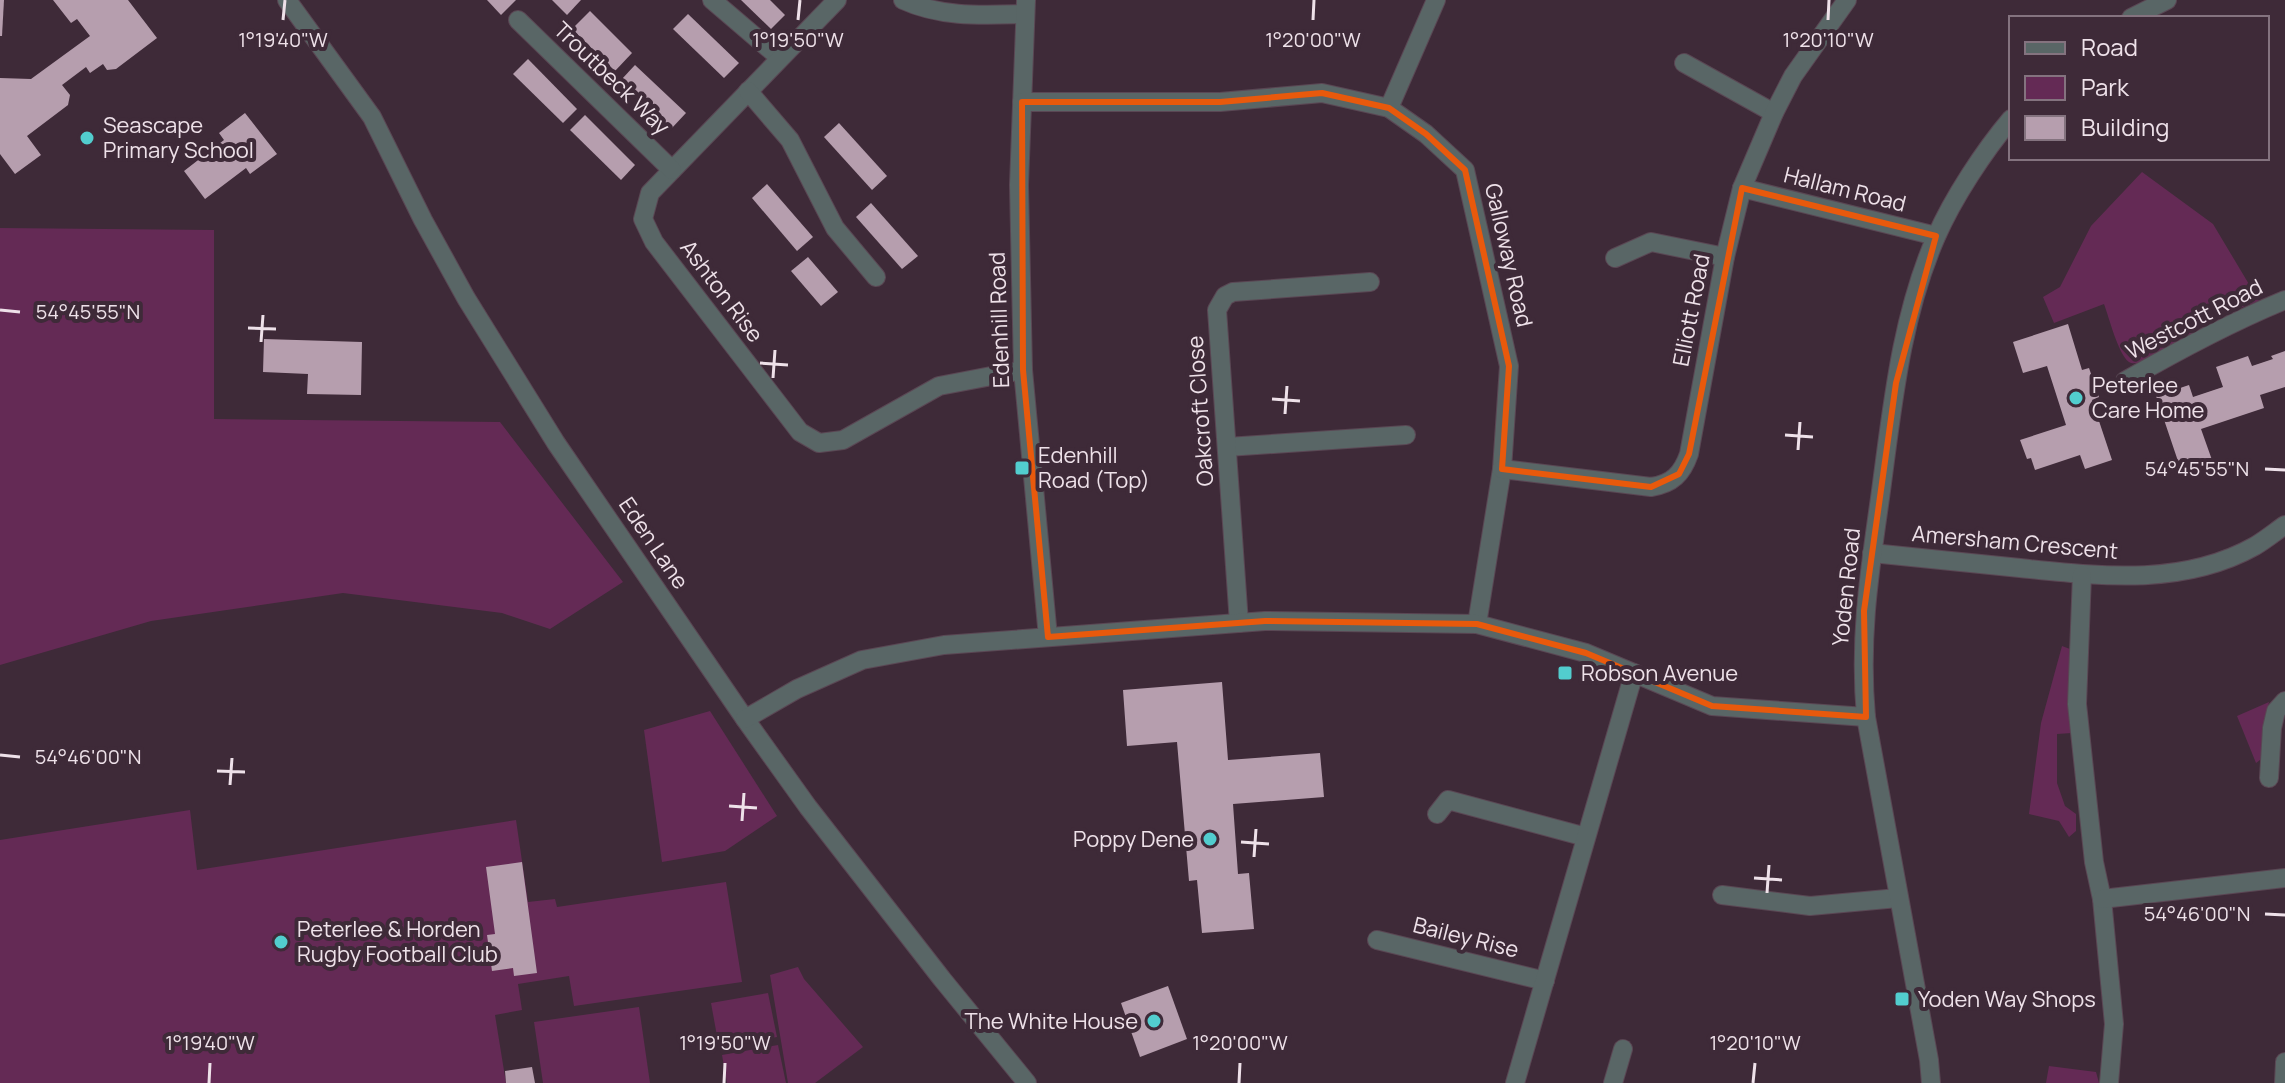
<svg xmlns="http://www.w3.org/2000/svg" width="2285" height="1083" viewBox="0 0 2285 1083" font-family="Manrope,sans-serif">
  <rect width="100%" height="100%" fill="#3e2a38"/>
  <!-- green -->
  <g fill="#642a55">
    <path d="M2142,172L2213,224L2259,301L2237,309L2230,297L2189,315L2197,330C2185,337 2140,370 2129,362C2118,354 2109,317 2104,304L2054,323L2043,297L2060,287L2091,226Z"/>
    <polygon points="0,228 214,230 214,419 500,422 623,582 550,629 502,613 343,593 151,621 0,665"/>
    <polygon points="2062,646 2070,649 2072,733 2057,734 2057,783 2065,806 2076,814 2076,831 2069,837 2059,821 2029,814 2041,723"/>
    <polygon points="2269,702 2262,731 2264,757 2256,763 2237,716"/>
    <polygon points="710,711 777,816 725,851 662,862 644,730"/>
    <polygon points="190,810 197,870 516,820 528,902 555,899 557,907 726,882 742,982 574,1006 569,976 518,984 522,1010 495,1015 506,1083 0,1083 0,840"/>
    <polygon points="798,967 804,979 863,1047 815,1083 788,1083 770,975"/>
    <polygon points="768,993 777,1037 719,1047 711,1003"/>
    <polygon points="639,1007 650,1083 543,1083 534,1022"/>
    <polygon points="778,1045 786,1083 727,1083 722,1055"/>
    <polygon points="2049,1066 2096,1072 2099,1083 2046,1083"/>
  </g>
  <!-- building -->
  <g fill="#b69eae">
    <polygon points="0,0 4,0 2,36 0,36"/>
    <polygon points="53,0 128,0 157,38 116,69 107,70 103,64 90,73 86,67 62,85 70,95 68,105 27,136 41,155 15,174 0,154 0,78 31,79 90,36 77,19 71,23"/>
    <polygon points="487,0 516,0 501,15"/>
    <polygon points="552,0 581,0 567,15"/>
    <polygon points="741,0 770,0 785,15 771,29"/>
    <polygon points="590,11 632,53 615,71 572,29"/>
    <polygon points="688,14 739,63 724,78 673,29"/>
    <polygon points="528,59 577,109 563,123 513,74"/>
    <polygon points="635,65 686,113 671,129 621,80"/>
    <polygon points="245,113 277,154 250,174 246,168 205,199 184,171 224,140 219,133"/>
    <polygon points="585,115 635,165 621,180 570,130"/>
    <polygon points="839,123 887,176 872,190 824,137"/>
    <polygon points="767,184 813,237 797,251 752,198"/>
    <polygon points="871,203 918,256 902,269 856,217"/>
    <polygon points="808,257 838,292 821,306 791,271"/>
    <polygon points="2068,324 2082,370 2089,368 2099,397 2092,400 2112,460 2085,469 2080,455 2035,470 2031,458 2027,459 2020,440 2066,425 2047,366 2023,373 2013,342"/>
    <polygon points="264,339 362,342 361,395 307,394 308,374 263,372"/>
    <polygon points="2285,351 2285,387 2260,395 2264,408 2201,429 2212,460 2181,470 2156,396 2189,385 2193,397 2223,387 2216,367 2248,356 2252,366 2273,359 2271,356"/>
    <polygon points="1222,682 1228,760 1320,753 1324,797 1233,804 1238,874 1249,873 1254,929 1202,933 1197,880 1189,881 1177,742 1127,746 1123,690"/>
    <polygon points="522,862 537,973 514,976 513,968 492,971 487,935 495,934 486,867"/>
    <polygon points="1168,986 1187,1039 1140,1057 1121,1003"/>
    <polygon points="532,1067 535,1083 506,1083 505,1071"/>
  </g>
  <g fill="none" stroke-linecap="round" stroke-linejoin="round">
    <!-- street casing -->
    <g stroke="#5a4754" stroke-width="20">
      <g id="street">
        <polyline points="287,0 372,117 423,220 466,298 556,443 745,719 808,807 942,979 1027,1083"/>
        <polyline points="712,0 780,58"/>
        <polyline points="837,0 650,193 643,219 654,242 800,432 819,443 843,440 939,386 1023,370"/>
        <path d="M903,0C942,18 984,15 1025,14"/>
        <polyline points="1026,0 1019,185 1023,370 1048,637"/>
        <polyline points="2131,18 2167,0"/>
        <polyline points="518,20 672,170"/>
        <polyline points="1684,63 1774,113"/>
        <polyline points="748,91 790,140 835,228 876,277"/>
        <polyline points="1022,102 1220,102 1322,93 1389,108 1426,134 1465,170 1509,366 1502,469 1477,624"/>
        <polyline points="1389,108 1436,0"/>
        <polyline points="1742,188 1936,236"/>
        <polyline points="1615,258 1651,242 1725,257"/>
        <path d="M2125,381C2177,351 2229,323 2285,300"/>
        <polyline points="1227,447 1406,435"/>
        <path d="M1502,469L1651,487C1672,484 1682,474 1689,454L1725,257L1742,188L1774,113L1793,76L1847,0"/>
        <path d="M1872,553C1921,558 1971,563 2020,568C2098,576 2182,587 2255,546C2265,540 2275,532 2285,525"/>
        <polyline points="2082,575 2077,704 2094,862 2102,899 2114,1024 2109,1083"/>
        <polyline points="1239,623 1217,310 1225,296 1233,292 1370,282"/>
        <polyline points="745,719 797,689 862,660 944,645 1265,621 1477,624 1586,653 1712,706 1866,717"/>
        <polyline points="2269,778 2272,728 2276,711 2285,701"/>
        <polyline points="1437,814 1448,800 1586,837"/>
        <polyline points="1722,895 1810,906 1898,898"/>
        <polyline points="2102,899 2285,878"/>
        <polyline points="1377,940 1545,981"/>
        <polyline points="1515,1083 1634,673"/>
        <polyline points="1613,1083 1623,1049"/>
        <path d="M1931,1083L1929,1060L1866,717C1859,639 1869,575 1880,498C1892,411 1900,319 1936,237C1953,198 1984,151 2011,119"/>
        <polyline points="2284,1083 2285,1062"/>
      </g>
    </g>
    <!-- street -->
    <use href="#street" stroke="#596666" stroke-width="18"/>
  </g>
  <!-- marked area -->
  <path fill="none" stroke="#e8590c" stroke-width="6" stroke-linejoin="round" d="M1322,93L1389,108L1426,134L1465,170L1509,366L1502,469L1651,487L1679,474L1689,454L1742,188L1936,236L1896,383L1864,611L1866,717L1712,706L1586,653L1477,624L1265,621L1048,637L1023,370L1022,102H1220Z"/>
  <!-- ticks -->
  <path fill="none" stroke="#eee1e9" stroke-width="3" d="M283,20L285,0M798,20L800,0M1313,20L1314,0M1828,20L1829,0M0,310L20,312M248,328L276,329M261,342L263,315M760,363L788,365M773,378L775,350M1272,399L1300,401M1285,414L1287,386M1785,435L1813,437M1798,450L1800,422M2265,469L2285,470M0,755L20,757M217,771L245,772M230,785L232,758M729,806L757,808M742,821L744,793M1241,842L1269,844M1254,857L1256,829M1754,878L1782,880M1767,893L1769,865M2265,914L2285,915M209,1083L210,1063M724,1083L725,1063M1239,1083L1240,1063M1753,1083L1755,1063"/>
  <!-- markers -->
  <g fill="#52cdce" stroke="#3e2a38" stroke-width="3">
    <circle cx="87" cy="138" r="8"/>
    <circle cx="2076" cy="398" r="8"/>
    <rect x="1014" y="460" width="16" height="16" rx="4"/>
    <rect x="1557" y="665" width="16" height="16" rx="4"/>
    <circle cx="1210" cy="839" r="8"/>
    <circle cx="281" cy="942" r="8"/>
    <rect x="1894" y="991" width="16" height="16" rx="4"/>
    <circle cx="1154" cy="1021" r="8"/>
  </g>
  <g text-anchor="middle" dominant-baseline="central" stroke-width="8" stroke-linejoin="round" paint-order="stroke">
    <!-- street labels -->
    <g font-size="22" fill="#eee1e9" stroke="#3e2a38">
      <text transform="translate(612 78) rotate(44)">Troutbeck Way</text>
      <text transform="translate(1845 189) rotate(14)">Hallam Road</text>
      <text transform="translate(1509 255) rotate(77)">Galloway Road</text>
      <text transform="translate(722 291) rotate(53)">Ashton Rise</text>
      <text transform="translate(1691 310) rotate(-79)">Elliott Road</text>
      <text transform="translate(2194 319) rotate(-27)">Westcott Road</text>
      <text transform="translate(999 320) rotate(-92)">Edenhill Road</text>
      <text transform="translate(1200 411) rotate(-94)">Oakcroft Close</text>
      <text transform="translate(2015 542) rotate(5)">Amersham Crescent</text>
      <text transform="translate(654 543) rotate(56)">Eden Lane</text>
      <text transform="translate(1846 587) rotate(-84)">Yoden Road</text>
      <text transform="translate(1466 937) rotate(14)">Bailey Rise</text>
    </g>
    <!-- poi labels -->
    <g font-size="22" fill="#eee1e9" stroke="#3e2a38" text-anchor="start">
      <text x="103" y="125">Seascape<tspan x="103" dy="25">Primary School</tspan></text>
      <text x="2092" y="385">Peterlee<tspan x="2092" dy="25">Care Home</tspan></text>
      <text x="1038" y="455">Edenhill<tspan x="1038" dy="25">Road (Top)</tspan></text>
      <text x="1581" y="673">Robson Avenue</text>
      <text x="1194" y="839" text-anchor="end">Poppy Dene</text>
      <text x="297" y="929">Peterlee &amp; Horden<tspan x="297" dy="25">Rugby Football Club</tspan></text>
      <text x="1918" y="999">Yoden Way Shops</text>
      <text x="1138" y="1021" text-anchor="end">The White House</text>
    </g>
  </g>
  <g font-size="20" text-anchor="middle" fill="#eee1e9" stroke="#3e2a38" stroke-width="8" stroke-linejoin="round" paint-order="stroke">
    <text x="283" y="47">1°19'40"W</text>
    <text x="798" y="47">1°19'50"W</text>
    <text x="1313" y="47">1°20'00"W</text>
    <text x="1828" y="47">1°20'10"W</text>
    <text x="88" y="319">54°45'55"N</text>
    <text x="2197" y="476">54°45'55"N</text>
    <text x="88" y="764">54°46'00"N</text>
    <text x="2197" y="921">54°46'00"N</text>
    <text x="210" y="1050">1°19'40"W</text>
    <text x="725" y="1050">1°19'50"W</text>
    <text x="1240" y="1050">1°20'00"W</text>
    <text x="1755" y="1050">1°20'10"W</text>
  </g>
  <!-- legend -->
  <rect x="2009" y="16" width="260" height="144" fill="#3e2a38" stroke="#84737f" stroke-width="2"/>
  <rect x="2025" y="42" width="40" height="12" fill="#596666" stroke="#84737f" stroke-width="2"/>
  <text x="2081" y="56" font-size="24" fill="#eee1e9">Road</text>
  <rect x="2025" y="76" width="40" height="24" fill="#642a55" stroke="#84737f" stroke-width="2"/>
  <text x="2081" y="96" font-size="24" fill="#eee1e9">Park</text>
  <rect x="2025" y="116" width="40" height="24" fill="#b69eae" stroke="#84737f" stroke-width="2"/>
  <text x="2081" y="136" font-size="24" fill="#eee1e9">Building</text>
</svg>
